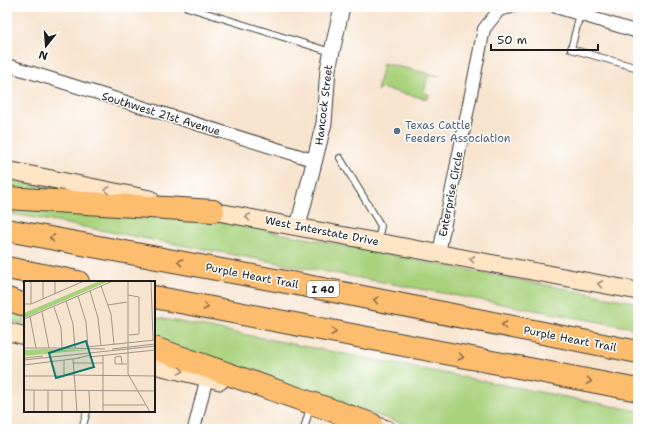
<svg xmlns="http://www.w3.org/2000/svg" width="645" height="436" viewBox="0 0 645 436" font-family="'Shantell Sans',sans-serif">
  <rect width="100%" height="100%" fill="#fff"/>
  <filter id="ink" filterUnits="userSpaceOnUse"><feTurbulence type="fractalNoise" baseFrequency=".025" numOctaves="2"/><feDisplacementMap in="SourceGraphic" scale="8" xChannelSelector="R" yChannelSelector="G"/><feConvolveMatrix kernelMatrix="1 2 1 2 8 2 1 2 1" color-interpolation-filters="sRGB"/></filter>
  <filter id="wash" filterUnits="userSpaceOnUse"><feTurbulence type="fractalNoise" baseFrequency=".012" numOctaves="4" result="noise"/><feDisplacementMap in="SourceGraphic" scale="16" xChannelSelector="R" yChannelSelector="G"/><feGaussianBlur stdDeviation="0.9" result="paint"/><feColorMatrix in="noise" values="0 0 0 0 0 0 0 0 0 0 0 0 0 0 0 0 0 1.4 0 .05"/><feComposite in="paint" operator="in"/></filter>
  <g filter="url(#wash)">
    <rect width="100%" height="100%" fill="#f7e4cf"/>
    <!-- green -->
    <g fill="#a8d17c" stroke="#62764c">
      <polygon points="383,63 439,76 439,77 428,75 424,93 429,94 428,99 380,88 377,91"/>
      <polygon points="7,179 64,190 63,197 7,193"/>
      <polygon points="7,203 198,217 638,303 638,329 7,213"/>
      <polygon points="7,305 25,311 25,324 7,321"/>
      <polygon points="154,317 638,411 638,429 420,429 249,375 154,342"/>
    </g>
  </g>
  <g filter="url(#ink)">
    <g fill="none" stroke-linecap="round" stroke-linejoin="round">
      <!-- service casing -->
      <g stroke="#3d3a37" stroke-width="8">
        <g id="service">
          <polyline points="187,7 331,52"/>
          <polyline points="580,14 571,49 638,68"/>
          <polyline points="340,158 381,226 378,241"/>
          <polyline points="82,429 87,411"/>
          <polyline points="304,429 310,407"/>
        </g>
      </g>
      <!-- minor casing -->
      <g stroke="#3d3a37" stroke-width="14">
        <g id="minor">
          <polyline points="556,7 638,32"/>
          <polyline points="7,65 316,161"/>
          <polyline points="439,253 484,29 499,10 511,7"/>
          <polyline points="194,429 207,377"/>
        </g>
      </g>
      <!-- tertiary casing -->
      <g stroke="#3d3a37" stroke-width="17">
        <polyline id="tertiary" points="298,226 324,123 328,69 342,7"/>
      </g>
      <!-- secondary casing -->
      <g stroke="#3d3a37" stroke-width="19">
        <g id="secondary">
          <polyline points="7,170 150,199"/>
          <polyline points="202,209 638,291"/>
          <polyline points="7,331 25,336"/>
          <polyline points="154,365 220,381"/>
          <polyline points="359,420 387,429"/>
        </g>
      </g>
      <!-- motorway casing -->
      <g stroke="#3d3a37" stroke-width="24">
        <g id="motorway">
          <polyline points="7,198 213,211"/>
          <polyline points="7,230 318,288 638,352"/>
          <polyline points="7,268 78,282"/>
          <polyline points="154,297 638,390"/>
          <polyline points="7,299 25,305"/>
          <polyline points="154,348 371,424"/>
        </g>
      </g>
      <!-- service -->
      <use href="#service" stroke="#fff" stroke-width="6"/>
      <!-- minor -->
      <use href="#minor" stroke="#fff" stroke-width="12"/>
      <!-- tertiary -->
      <use href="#tertiary" stroke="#fff" stroke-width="15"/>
      <!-- secondary -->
      <use href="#secondary" stroke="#fee5c5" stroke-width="17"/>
      <!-- motorway -->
      <use href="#motorway" stroke="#fcbd6e" stroke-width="22"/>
    </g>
    <!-- one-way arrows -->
    <defs><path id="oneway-chevron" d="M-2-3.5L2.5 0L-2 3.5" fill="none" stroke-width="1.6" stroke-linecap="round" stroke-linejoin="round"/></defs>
    <g stroke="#988b79">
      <use href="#oneway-chevron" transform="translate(107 190) rotate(-169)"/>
      <use href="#oneway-chevron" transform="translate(248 217) rotate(-170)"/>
      <use href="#oneway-chevron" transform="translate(472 259) rotate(-169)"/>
      <use href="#oneway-chevron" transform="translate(600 284) rotate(-169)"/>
      <use href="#oneway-chevron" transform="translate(181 371) rotate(13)"/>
    </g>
    <g stroke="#8c6c45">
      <use href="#oneway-chevron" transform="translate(52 238) rotate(-169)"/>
      <use href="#oneway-chevron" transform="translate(180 262) rotate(-169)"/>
      <use href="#oneway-chevron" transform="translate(376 300) rotate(-169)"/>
      <use href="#oneway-chevron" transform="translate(206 307) rotate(11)"/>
      <use href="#oneway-chevron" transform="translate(504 325) rotate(-169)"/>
      <use href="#oneway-chevron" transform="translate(334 332) rotate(11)"/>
      <use href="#oneway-chevron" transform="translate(461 357) rotate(11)"/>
      <use href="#oneway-chevron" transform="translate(589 381) rotate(10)"/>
    </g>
  </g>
  <!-- markers -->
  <circle fill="#5c6f8a" stroke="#fff" stroke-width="1.5" cx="397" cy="131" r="4"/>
  <g text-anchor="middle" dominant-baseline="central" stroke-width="3" stroke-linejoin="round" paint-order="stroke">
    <!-- shield labels -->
    <rect fill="#fff" stroke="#606060" stroke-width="1" x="307" y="281" width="32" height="16" rx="3"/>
    <g font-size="10" font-weight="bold" fill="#1c1c1c">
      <text x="323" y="289">I 40</text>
    </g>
    <!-- street labels -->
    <g font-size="11" fill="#1c1c1c" stroke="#fff">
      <text transform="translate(324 105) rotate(-83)">Hancock Street</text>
      <text transform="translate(161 114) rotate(17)">Southwest 21st Avenue</text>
      <text transform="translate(451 194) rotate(-79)">Enterprise Circle</text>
      <text transform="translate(322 231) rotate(11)">West Interstate Drive</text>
      <text transform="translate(252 276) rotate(11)">Purple Heart Trail</text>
      <text transform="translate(570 339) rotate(11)">Purple Heart Trail</text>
    </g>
    <!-- service labels -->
    <g font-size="11" fill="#4e5e75" stroke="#fff" text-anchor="start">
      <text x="405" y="125">Texas Cattle<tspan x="405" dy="13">Feeders Association</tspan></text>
    </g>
  </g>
  <!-- overview -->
  <g transform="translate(24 281)">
    <rect width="131" height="131" fill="#f7e4cf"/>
    <path d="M76,0H85L0,37V32ZM20,68L63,69L0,75V69Z" fill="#a8d17c"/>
    <path fill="none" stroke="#9f9487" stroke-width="1" d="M104,0V93L126,131M127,0L129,59M77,5L87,33L90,63M66,10L74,37L77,65M31,13V0M104,14L115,16V53L105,54M54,15L62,41L64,66M19,18V0M42,20L49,43L51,67M0,23H7L60,0M7,23V0M84,24L103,21M30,26L37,47L38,67M18,31L25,67M6,36L12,67M0,38L89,0M63,66L131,59M0,67H42M41,67L81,68M88,68L131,63M79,74V131M65,76L131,69M0,77L19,75M54,77L67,74M49,78L53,131M0,79L131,65M49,82H79M98,83L97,75L91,76V83H103M0,84L56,77M41,94L131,95M0,95H40V79M0,109L131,110M10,109V131M24,109V131M38,109V131M65,109L66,131M79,124H121"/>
    <path fill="#0f766e" fill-opacity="0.15" stroke="#0f766e" stroke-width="2" d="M62,60L70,86L32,97L25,72Z"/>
    <rect width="131" height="131" fill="none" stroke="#1c1c1c" stroke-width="2"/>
  </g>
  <!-- margin -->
  <rect width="645" height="436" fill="none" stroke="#fff" stroke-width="24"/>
  <!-- north arrow -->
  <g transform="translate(46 46) rotate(197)" stroke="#ffffff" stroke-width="3" paint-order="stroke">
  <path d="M0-3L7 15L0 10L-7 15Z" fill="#1c1c1c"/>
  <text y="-6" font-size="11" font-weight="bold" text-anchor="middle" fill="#1c1c1c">N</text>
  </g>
  <!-- scale -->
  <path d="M491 44v6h107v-6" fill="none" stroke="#1c1c1c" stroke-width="2"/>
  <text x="497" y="44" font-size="12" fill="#1c1c1c" stroke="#ffffff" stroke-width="3" paint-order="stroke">50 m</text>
</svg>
